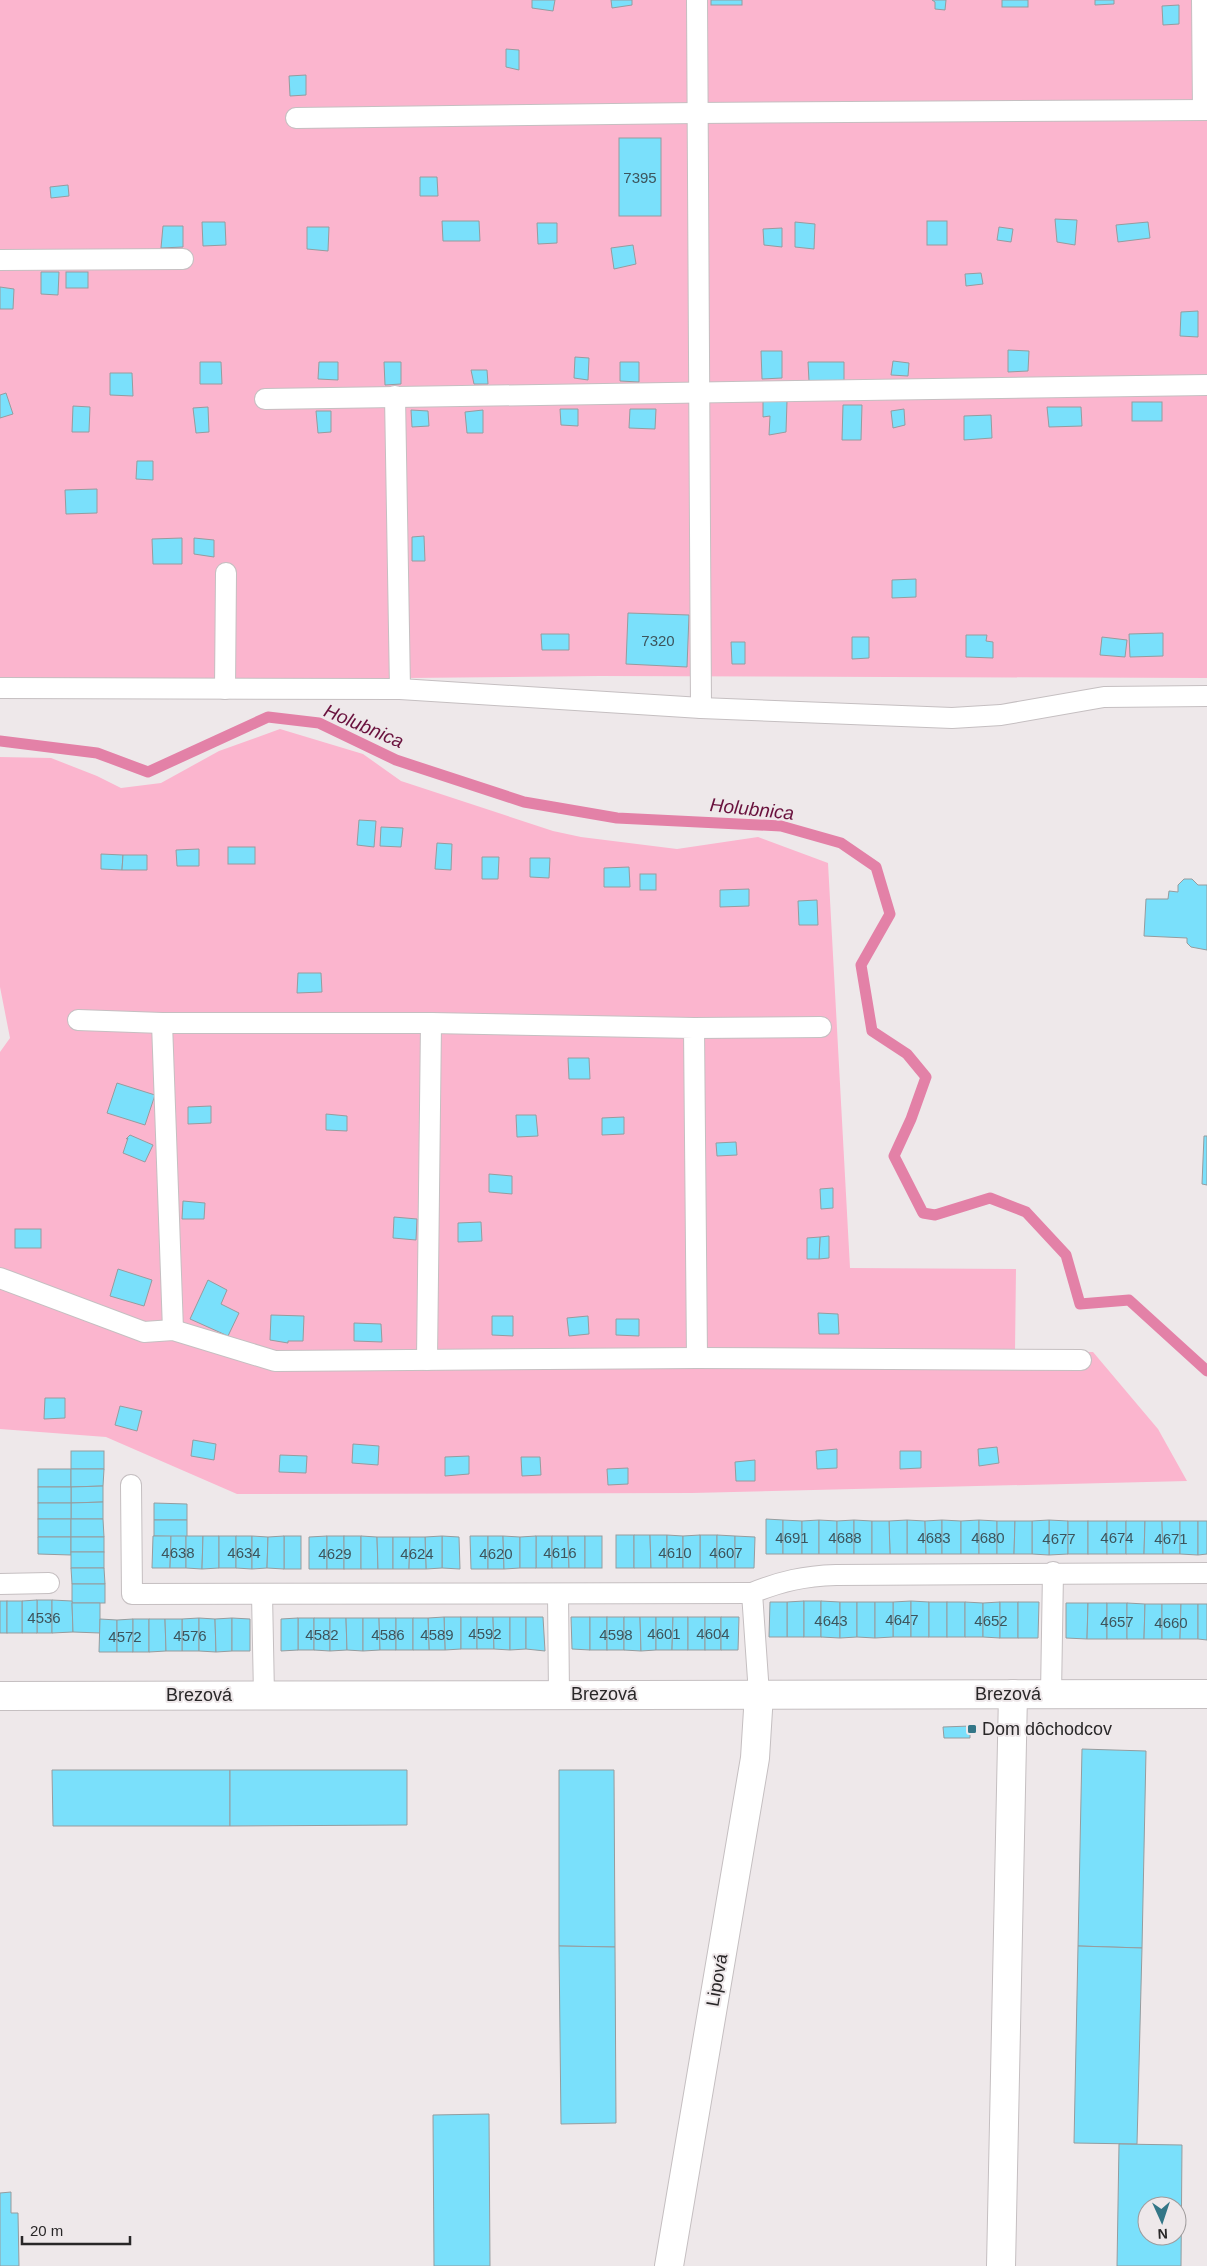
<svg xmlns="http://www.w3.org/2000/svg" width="1207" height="2266" viewBox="0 0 1207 2266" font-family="Helvetica,sans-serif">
  <rect width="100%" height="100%" fill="#eee8ea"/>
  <!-- green -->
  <g fill="#fbb5ce">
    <polygon points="0,0 1207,0 1207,678 599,676 0,682"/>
    <polygon points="280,729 363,754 401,781 553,831 581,837 677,849 758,837 828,863 850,1268 1016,1269 1015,1351 1093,1352 1158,1429 1187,1481 692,1493 237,1494 106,1437 0,1429 0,1052 10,1038 0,987 0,757 51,758 97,776 121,788 161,783 219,751"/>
  </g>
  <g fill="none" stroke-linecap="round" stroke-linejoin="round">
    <!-- stream -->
    <polyline stroke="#e381a7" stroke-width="11" points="0,741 97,753 148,772 268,717 319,723 396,760 524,802 617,818 781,826 841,843 876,867 890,914 861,965 872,1031 907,1054 926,1077 911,1119 894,1156 923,1213 935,1215 990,1198 1026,1212 1066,1255 1080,1304 1129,1300 1207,1371"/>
  </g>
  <!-- building -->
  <g fill="#7ae0fb" stroke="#969c9e" fill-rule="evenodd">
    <polygon points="532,0 555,0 553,11 532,8"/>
    <polygon points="611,0 632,0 632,5 612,8"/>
    <rect x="711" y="0" width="31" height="5"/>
    <polygon points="932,0 946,0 945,10 935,9 935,2"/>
    <rect x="1002" y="0" width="26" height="7"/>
    <polygon points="1095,0 1114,0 1114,4 1095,5"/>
    <polygon points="1179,5 1179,24 1163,25 1162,6"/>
    <polygon points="506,49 519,50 519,70 506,67"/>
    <polygon points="306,75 306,95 290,96 289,76"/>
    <rect x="619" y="138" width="42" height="78"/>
    <polygon points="420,177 437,177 438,196 420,196"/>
    <polygon points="68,185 69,196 51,198 50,187"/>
    <polygon points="1055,219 1077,220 1075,245 1057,242"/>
    <polygon points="442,221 479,221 480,241 443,241"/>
    <rect x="927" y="221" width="20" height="24"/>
    <polygon points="202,222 225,222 226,245 203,246"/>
    <polygon points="795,222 815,224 814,249 795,247"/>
    <polygon points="1148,222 1150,238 1118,242 1116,225"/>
    <polygon points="537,223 557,223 557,243 538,244"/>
    <polygon points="163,226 183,226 183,247 161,248"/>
    <polygon points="307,227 329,227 328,251 307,249"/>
    <polygon points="999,227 1013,229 1011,242 997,240"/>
    <polygon points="782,228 782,247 764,245 763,229"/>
    <polygon points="633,245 636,264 614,269 611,248"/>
    <polygon points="41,272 59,272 58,295 41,294"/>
    <rect x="66" y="272" width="22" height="16"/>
    <polygon points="981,273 983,284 966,286 965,274"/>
    <polygon points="0,287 14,289 13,309 0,309"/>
    <polygon points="1198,311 1198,337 1180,336 1181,312"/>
    <polygon points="1008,350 1029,351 1028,371 1008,372"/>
    <polygon points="761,351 782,351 782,378 762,379"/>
    <polygon points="575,357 589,358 588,380 574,378"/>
    <polygon points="893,361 909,363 908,376 891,375"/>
    <polygon points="200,362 221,362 222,384 200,384"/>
    <polygon points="319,362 338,362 338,380 318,379"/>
    <polygon points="384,362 401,362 401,384 385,385"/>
    <polygon points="620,362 639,362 639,382 620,381"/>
    <polygon points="808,362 844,362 844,381 809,381"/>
    <polygon points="471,370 487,370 488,384 474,384"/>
    <polygon points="110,373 132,373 133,396 110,395"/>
    <polygon points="6,393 13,414 0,418 0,395"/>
    <polygon points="763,401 787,401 786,432 769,435 770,416 763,417"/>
    <rect x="1132" y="402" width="30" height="19"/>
    <polygon points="843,405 862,405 861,440 842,440"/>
    <polygon points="73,406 90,407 89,432 72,432"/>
    <polygon points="208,407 209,432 196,433 193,408"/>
    <polygon points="1047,407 1081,407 1082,426 1049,427"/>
    <polygon points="560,409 578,409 578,426 561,425"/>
    <polygon points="630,409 656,409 655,429 629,428"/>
    <polygon points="904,409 905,425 893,428 891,411"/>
    <polygon points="411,410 428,411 429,426 412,427"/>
    <polygon points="483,410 483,433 467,433 465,412"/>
    <polygon points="316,411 331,411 331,432 318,433"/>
    <polygon points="991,415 992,438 964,440 964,416"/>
    <polygon points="137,461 153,461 153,480 136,479"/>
    <polygon points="97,489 97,513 66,514 65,490"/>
    <polygon points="424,536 425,561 412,561 412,537"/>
    <polygon points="182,538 182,564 153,564 152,539"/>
    <polygon points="194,538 214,540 214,557 194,554"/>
    <polygon points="916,579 916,597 892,598 892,580"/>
    <polygon points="628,613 689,615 687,667 626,664"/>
    <polygon points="1163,633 1163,656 1130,657 1129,634"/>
    <polygon points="541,634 569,634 569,650 542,650"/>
    <polygon points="966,635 987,635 986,641 993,642 993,658 966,657"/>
    <polygon points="852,637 869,637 869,658 852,659"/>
    <polygon points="1102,637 1127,640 1125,657 1100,655"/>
    <polygon points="731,642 745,642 745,664 732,664"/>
    <polygon points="359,820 376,821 374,847 357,845"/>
    <polygon points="381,827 403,828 401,847 380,846"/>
    <polygon points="437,843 452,844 451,870 435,869"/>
    <rect x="228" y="847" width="27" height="17"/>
    <polygon points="199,849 199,866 177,866 176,850"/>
    <polygon points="101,854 123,855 122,870 101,869"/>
    <polygon points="123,855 147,855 147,870 122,870"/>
    <polygon points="482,857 499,857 498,879 482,879"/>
    <polygon points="530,858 550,858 549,878 530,877"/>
    <polygon points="629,867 630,887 604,887 604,868"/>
    <rect x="640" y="874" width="16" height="16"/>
    <polygon points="1184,879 1192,879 1198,885 1207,885 1207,950 1191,947 1187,943 1187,938 1144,936 1146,899 1168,899 1169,891 1178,892 1178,885"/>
    <polygon points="749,889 749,906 720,907 720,890"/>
    <polygon points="817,900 818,925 799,925 798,901"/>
    <polygon points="298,973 321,973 322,992 297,993"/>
    <polygon points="568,1058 589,1058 590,1079 569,1079"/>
    <polygon points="117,1083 155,1095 145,1125 107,1113"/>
    <polygon points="211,1106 211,1123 188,1124 188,1107"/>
    <polygon points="326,1114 347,1116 347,1131 326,1130"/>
    <polygon points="516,1115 536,1115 538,1136 517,1137"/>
    <polygon points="624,1117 624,1134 602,1135 602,1118"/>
    <polygon points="130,1135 153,1145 145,1162 123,1153 128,1138 126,1139"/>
    <polygon points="1204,1136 1207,1136 1207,1185 1202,1184"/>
    <polygon points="736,1142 737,1155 717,1156 716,1143"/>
    <polygon points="489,1174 512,1176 512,1194 489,1192"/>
    <polygon points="833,1188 833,1208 821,1209 820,1189"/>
    <polygon points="183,1201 205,1203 204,1219 182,1219"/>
    <polygon points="394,1217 417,1219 416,1240 393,1238"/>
    <polygon points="481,1222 482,1241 458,1242 458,1223"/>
    <rect x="15" y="1229" width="26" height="19"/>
    <polygon points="829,1236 829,1258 819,1259 820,1237"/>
    <polygon points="820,1237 819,1259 807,1259 807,1238"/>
    <polygon points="118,1269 152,1280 144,1306 110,1296"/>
    <polygon points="208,1280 227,1290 221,1304 239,1313 228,1336 190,1319"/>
    <polygon points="818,1313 838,1314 839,1334 819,1334"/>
    <polygon points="271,1315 304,1316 303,1341 288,1341 288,1343 270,1340"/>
    <polygon points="492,1316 513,1316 513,1336 492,1335"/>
    <polygon points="588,1316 589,1334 569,1336 567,1318"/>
    <polygon points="616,1319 639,1319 639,1336 616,1335"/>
    <polygon points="354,1323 381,1324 382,1342 354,1341"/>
    <polygon points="45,1398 65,1398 65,1418 44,1419"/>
    <polygon points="120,1406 142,1411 137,1431 115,1425"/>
    <polygon points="193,1440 216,1444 214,1460 191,1456"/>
    <polygon points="353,1444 379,1446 378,1465 352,1463"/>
    <polygon points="997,1447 999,1463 979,1466 978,1449"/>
    <polygon points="837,1449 837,1468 817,1469 816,1451"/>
    <rect x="71" y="1451" width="33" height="18"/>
    <polygon points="900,1451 921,1451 921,1468 900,1469"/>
    <polygon points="280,1455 307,1456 306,1473 279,1472"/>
    <polygon points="469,1456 469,1474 445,1476 445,1457"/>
    <polygon points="521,1457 540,1457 541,1475 522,1476"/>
    <polygon points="755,1460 755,1481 736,1481 735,1462"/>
    <polygon points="628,1468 628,1484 608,1485 607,1469"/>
    <rect x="38" y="1469" width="33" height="18"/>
    <polygon points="71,1469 104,1469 103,1486 71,1487"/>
    <polygon points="103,1486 103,1502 71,1503 71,1487"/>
    <rect x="38" y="1487" width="33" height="16"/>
    <polygon points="103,1502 103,1519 71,1519 71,1503"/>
    <rect x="38" y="1503" width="33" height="16"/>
    <polygon points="154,1503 187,1504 187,1520 154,1520"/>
    <rect x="38" y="1519" width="33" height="18"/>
    <polygon points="71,1519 103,1519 104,1537 71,1537"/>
    <polygon points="766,1519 783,1520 783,1554 766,1554"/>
    <polygon points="154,1520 187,1520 187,1537 154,1536"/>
    <polygon points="783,1520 802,1521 802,1554 783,1554"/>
    <polygon points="819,1520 819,1554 802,1554 802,1521"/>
    <polygon points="819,1520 837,1521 837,1554 819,1554"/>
    <polygon points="854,1520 854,1554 837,1554 837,1521"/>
    <polygon points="854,1520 872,1521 872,1554 854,1554"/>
    <polygon points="907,1520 925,1521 926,1554 907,1554"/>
    <polygon points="907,1520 907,1554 890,1554 889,1521"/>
    <polygon points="942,1520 942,1554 926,1554 925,1521"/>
    <polygon points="942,1520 961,1521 961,1554 942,1554"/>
    <polygon points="979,1520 979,1554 961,1554 961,1521"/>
    <polygon points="979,1520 997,1521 997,1554 979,1554"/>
    <polygon points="1049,1520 1068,1521 1068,1554 1049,1555"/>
    <polygon points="1049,1520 1049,1555 1032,1554 1032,1521"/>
    <polygon points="872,1521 889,1521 890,1554 872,1554"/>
    <polygon points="997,1521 1015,1521 1014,1554 997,1554"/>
    <polygon points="1015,1521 1032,1521 1032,1554 1014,1554"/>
    <rect x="1068" y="1521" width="20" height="33"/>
    <rect x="1088" y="1521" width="19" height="33"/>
    <rect x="1107" y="1521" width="19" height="33"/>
    <polygon points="1126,1521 1145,1521 1144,1554 1126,1554"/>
    <polygon points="1145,1521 1162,1521 1163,1554 1144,1554"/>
    <polygon points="1162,1521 1180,1521 1180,1554 1163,1554"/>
    <polygon points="1180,1521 1198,1521 1198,1555 1180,1554"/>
    <polygon points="1198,1521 1207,1521 1207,1554 1198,1555"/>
    <rect x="616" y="1535" width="18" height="33"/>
    <polygon points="634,1535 650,1535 651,1568 634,1568"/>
    <polygon points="650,1535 667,1535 667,1568 651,1568"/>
    <polygon points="667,1535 683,1536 683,1568 667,1568"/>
    <rect x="700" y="1535" width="17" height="33"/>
    <polygon points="700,1535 700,1568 683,1568 683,1536"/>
    <polygon points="717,1535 735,1536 735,1568 717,1568"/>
    <polygon points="153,1536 171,1536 170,1568 152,1568"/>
    <polygon points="171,1536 186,1536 186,1568 170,1568"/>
    <polygon points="186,1536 203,1536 202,1569 186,1568"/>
    <polygon points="203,1536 219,1536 219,1568 202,1569"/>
    <rect x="219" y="1536" width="17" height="32"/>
    <polygon points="236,1536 252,1536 252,1569 236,1568"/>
    <polygon points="252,1536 268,1537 267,1568 252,1569"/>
    <rect x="284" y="1536" width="17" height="33"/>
    <polygon points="284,1536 284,1569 267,1568 268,1537"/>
    <polygon points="327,1536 327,1569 309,1569 309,1537"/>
    <rect x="327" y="1536" width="17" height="33"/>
    <rect x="344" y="1536" width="17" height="33"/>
    <polygon points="361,1536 377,1537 378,1569 361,1569"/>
    <polygon points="442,1536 459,1537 460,1569 442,1568"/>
    <polygon points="442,1536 442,1568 426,1569 425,1537"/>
    <polygon points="470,1536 488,1536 488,1569 471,1569"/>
    <polygon points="488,1536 503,1536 504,1569 488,1569"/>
    <polygon points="503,1536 520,1537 520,1568 504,1569"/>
    <rect x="536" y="1536" width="16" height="32"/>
    <polygon points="536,1536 536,1568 520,1568 520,1537"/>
    <polygon points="552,1536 568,1536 569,1568 552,1568"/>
    <polygon points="568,1536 585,1536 585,1568 569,1568"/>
    <rect x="585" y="1536" width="17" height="32"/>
    <polygon points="735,1536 755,1537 754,1568 735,1568"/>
    <polygon points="38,1537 71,1537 71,1555 38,1554"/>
    <rect x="71" y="1537" width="33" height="15"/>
    <polygon points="377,1537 393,1537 393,1569 378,1569"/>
    <polygon points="393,1537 410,1537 409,1569 393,1569"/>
    <polygon points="410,1537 425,1537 426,1569 409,1569"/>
    <rect x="71" y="1552" width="33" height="16"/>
    <polygon points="71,1568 104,1568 105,1584 72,1584"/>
    <rect x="72" y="1584" width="33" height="19"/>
    <rect x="37" y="1600" width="15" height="33"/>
    <polygon points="37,1600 37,1633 22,1633 22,1601"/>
    <polygon points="52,1600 72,1601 73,1632 52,1633"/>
    <rect x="0" y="1601" width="7" height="32"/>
    <rect x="7" y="1601" width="15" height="32"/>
    <polygon points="804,1601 804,1637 787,1637 787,1602"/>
    <rect x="804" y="1601" width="17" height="36"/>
    <polygon points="821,1601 840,1602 840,1638 821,1637"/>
    <polygon points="911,1601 911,1637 893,1637 893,1602"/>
    <polygon points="911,1601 929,1602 929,1637 911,1637"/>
    <polygon points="770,1602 787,1602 787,1637 769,1637"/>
    <polygon points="840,1602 857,1602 857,1637 840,1638"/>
    <polygon points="857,1602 875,1602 875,1638 857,1637"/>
    <polygon points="875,1602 893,1602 893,1637 875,1638"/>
    <rect x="929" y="1602" width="18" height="35"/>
    <rect x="947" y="1602" width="18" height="35"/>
    <polygon points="965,1602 983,1603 983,1637 965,1637"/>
    <polygon points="1000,1602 1000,1638 983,1637 983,1603"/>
    <rect x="1000" y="1602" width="18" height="36"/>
    <polygon points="1018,1602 1039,1602 1038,1638 1018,1638"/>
    <polygon points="72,1603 100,1603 100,1633 73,1632"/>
    <polygon points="1066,1603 1088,1603 1087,1639 1066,1638"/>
    <polygon points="1088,1603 1107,1603 1107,1639 1087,1639"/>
    <rect x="1107" y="1603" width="20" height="36"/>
    <polygon points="1127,1603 1145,1604 1144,1639 1127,1639"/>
    <polygon points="1145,1604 1162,1604 1162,1639 1144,1639"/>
    <polygon points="1162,1604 1181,1604 1180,1639 1162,1639"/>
    <polygon points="1181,1604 1198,1604 1198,1639 1180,1639"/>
    <polygon points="1198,1604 1207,1604 1207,1640 1198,1639"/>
    <polygon points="444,1617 461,1617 461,1649 445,1650"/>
    <polygon points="444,1617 445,1650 429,1650 428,1618"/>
    <rect x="461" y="1617" width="16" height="32"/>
    <polygon points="477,1617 493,1617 494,1649 477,1649"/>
    <polygon points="493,1617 510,1617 510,1650 494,1649"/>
    <polygon points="510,1617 526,1617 526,1649 510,1650"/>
    <polygon points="526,1617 543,1617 545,1651 526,1649"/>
    <polygon points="571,1617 590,1617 590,1650 572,1649"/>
    <rect x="590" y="1617" width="17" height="33"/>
    <rect x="607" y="1617" width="17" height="33"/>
    <polygon points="624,1617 640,1617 641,1651 624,1650"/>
    <polygon points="640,1617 656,1617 656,1650 641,1651"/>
    <polygon points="656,1617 673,1617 672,1650 656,1650"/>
    <polygon points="673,1617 688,1617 688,1650 672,1650"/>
    <rect x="688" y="1617" width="17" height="33"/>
    <rect x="705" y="1617" width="16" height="33"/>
    <polygon points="721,1617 739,1617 738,1650 721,1650"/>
    <polygon points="199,1618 199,1651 182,1651 182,1619"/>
    <polygon points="199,1618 215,1619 216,1652 199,1651"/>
    <polygon points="232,1618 232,1651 216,1652 215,1619"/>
    <polygon points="232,1618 250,1619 250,1651 232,1651"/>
    <rect x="298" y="1618" width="16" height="32"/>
    <polygon points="298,1618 298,1650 281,1651 281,1619"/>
    <polygon points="314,1618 330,1618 330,1651 314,1650"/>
    <polygon points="330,1618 346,1618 347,1650 330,1651"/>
    <polygon points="346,1618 363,1618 363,1651 347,1650"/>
    <polygon points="363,1618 379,1618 380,1650 363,1651"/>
    <polygon points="379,1618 396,1618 396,1650 380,1650"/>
    <rect x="396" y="1618" width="17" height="32"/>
    <polygon points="413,1618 428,1618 429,1650 413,1650"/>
    <polygon points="100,1619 117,1620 117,1652 99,1652"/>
    <polygon points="133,1619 133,1652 117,1652 117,1620"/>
    <rect x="133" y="1619" width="16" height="33"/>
    <polygon points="149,1619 165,1619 166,1651 149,1652"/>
    <polygon points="165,1619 182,1619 182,1651 166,1651"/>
    <polygon points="970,1726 970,1738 944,1738 943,1727"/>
    <polygon points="1082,1749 1146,1751 1142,1948 1078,1946"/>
    <polygon points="52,1770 230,1770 230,1826 53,1826"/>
    <polygon points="230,1770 407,1770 407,1825 230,1826"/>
    <polygon points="559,1770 614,1770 615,1947 559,1946"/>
    <polygon points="559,1946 615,1947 616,2123 561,2124"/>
    <polygon points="1078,1946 1142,1948 1137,2144 1074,2143"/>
    <polygon points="489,2114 490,2266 434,2266 433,2115"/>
    <path d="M1119,2144L1182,2145L1181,2266H1117ZM1147,2206H1177V2236H1147Z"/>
    <polygon points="11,2192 11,2213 18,2213 19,2266 0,2266 0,2193"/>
  </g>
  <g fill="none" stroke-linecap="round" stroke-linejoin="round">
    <!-- lane casing -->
    <g stroke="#c5bfc1" stroke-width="22">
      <g id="lane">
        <polyline points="697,0 701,708"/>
        <polyline points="1202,0 1203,110"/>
        <polyline points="296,118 697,113 1207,110"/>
        <polyline points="0,260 183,259"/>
        <polyline points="395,396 400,689"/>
        <polyline points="265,399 1207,385"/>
        <polyline points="0,688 400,689 701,708 952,718 1001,715 1104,697 1207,696"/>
        <polyline points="225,689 226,573"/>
        <polyline points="78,1020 162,1023 431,1023"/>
        <polyline points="162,1023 173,1330"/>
        <polyline points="694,1028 821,1027"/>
        <polyline points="0,1278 144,1332 173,1330 275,1361 697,1358 1081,1360"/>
        <polyline points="427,1360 431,1023 694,1028 697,1358"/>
        <polyline points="131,1485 132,1594 752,1593"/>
        <polyline points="0,1584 49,1583"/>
        <polyline points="262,1594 264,1695"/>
        <polyline points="558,1594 559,1695"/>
        <path d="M759,1694L752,1593C782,1581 804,1576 836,1575L1207,1573"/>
        <polyline points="1051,1694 1053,1572"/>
      </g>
    </g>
    <!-- street casing -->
    <g stroke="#c5bfc1" stroke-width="30">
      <g id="street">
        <polyline points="0,1696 1207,1694"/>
        <polyline points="669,2266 755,1758 759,1694"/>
        <polyline points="1001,2266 1013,1694"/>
      </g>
    </g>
    <!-- lane -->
    <use href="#lane" stroke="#fff" stroke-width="20"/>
    <!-- street -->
    <use href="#street" stroke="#fff" stroke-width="28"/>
  </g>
  <!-- markers -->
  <rect fill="#337687" stroke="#eee8ea" stroke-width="2" x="967" y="1724" width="10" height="10" rx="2.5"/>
  <g text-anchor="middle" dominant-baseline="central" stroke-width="4" stroke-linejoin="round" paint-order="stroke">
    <!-- number labels -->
    <g font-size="15" fill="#3d555d">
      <text x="640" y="177">7395</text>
      <text x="658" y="640">7320</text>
      <text x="792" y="1537">4691</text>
      <text x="845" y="1537">4688</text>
      <text x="934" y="1537">4683</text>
      <text x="988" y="1537">4680</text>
      <text x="1117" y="1537">4674</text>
      <text x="1059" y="1538">4677</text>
      <text x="1171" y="1538">4671</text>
      <text x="178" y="1552">4638</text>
      <text x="244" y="1552">4634</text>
      <text x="560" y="1552">4616</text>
      <text x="675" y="1552">4610</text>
      <text x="726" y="1552">4607</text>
      <text x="335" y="1553">4629</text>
      <text x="417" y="1553">4624</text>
      <text x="496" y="1553">4620</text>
      <text x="44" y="1617">4536</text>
      <text x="902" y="1619">4647</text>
      <text x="831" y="1620">4643</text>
      <text x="991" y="1620">4652</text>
      <text x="1117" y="1621">4657</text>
      <text x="1171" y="1622">4660</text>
      <text x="485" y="1633">4592</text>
      <text x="664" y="1633">4601</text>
      <text x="713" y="1633">4604</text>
      <text x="322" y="1634">4582</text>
      <text x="388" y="1634">4586</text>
      <text x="437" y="1634">4589</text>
      <text x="616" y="1634">4598</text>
      <text x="190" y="1635">4576</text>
      <text x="125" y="1636">4572</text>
    </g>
    <!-- street labels -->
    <g font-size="18" fill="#292728" stroke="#eee8ea">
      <text x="604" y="1694">Brezová</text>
      <text x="1008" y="1694">Brezová</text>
      <text x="199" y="1695">Brezová</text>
      <text transform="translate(717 1980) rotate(-80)">Lipová</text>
    </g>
    <!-- poi labels -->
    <g font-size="18" fill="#292728" stroke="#eee8ea" text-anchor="start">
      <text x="982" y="1729">Dom dôchodcov</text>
    </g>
    <!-- water labels -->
    <g font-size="19" font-style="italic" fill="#69113d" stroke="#eee8ea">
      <text transform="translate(364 726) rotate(23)">Holubnica</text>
      <text transform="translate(752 809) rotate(6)">Holubnica</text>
    </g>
  </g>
  <!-- north arrow -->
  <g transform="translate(1162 2221) rotate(177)"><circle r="24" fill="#eee8ea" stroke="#9f9b9c"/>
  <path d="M0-4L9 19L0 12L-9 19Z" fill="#337687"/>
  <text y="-8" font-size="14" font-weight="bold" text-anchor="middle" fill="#292728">N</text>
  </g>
  <!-- scale -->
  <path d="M22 2236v8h108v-8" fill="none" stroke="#292728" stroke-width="2.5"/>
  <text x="30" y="2236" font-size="15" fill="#292728" stroke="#eee8ea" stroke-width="4" paint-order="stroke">20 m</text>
</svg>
